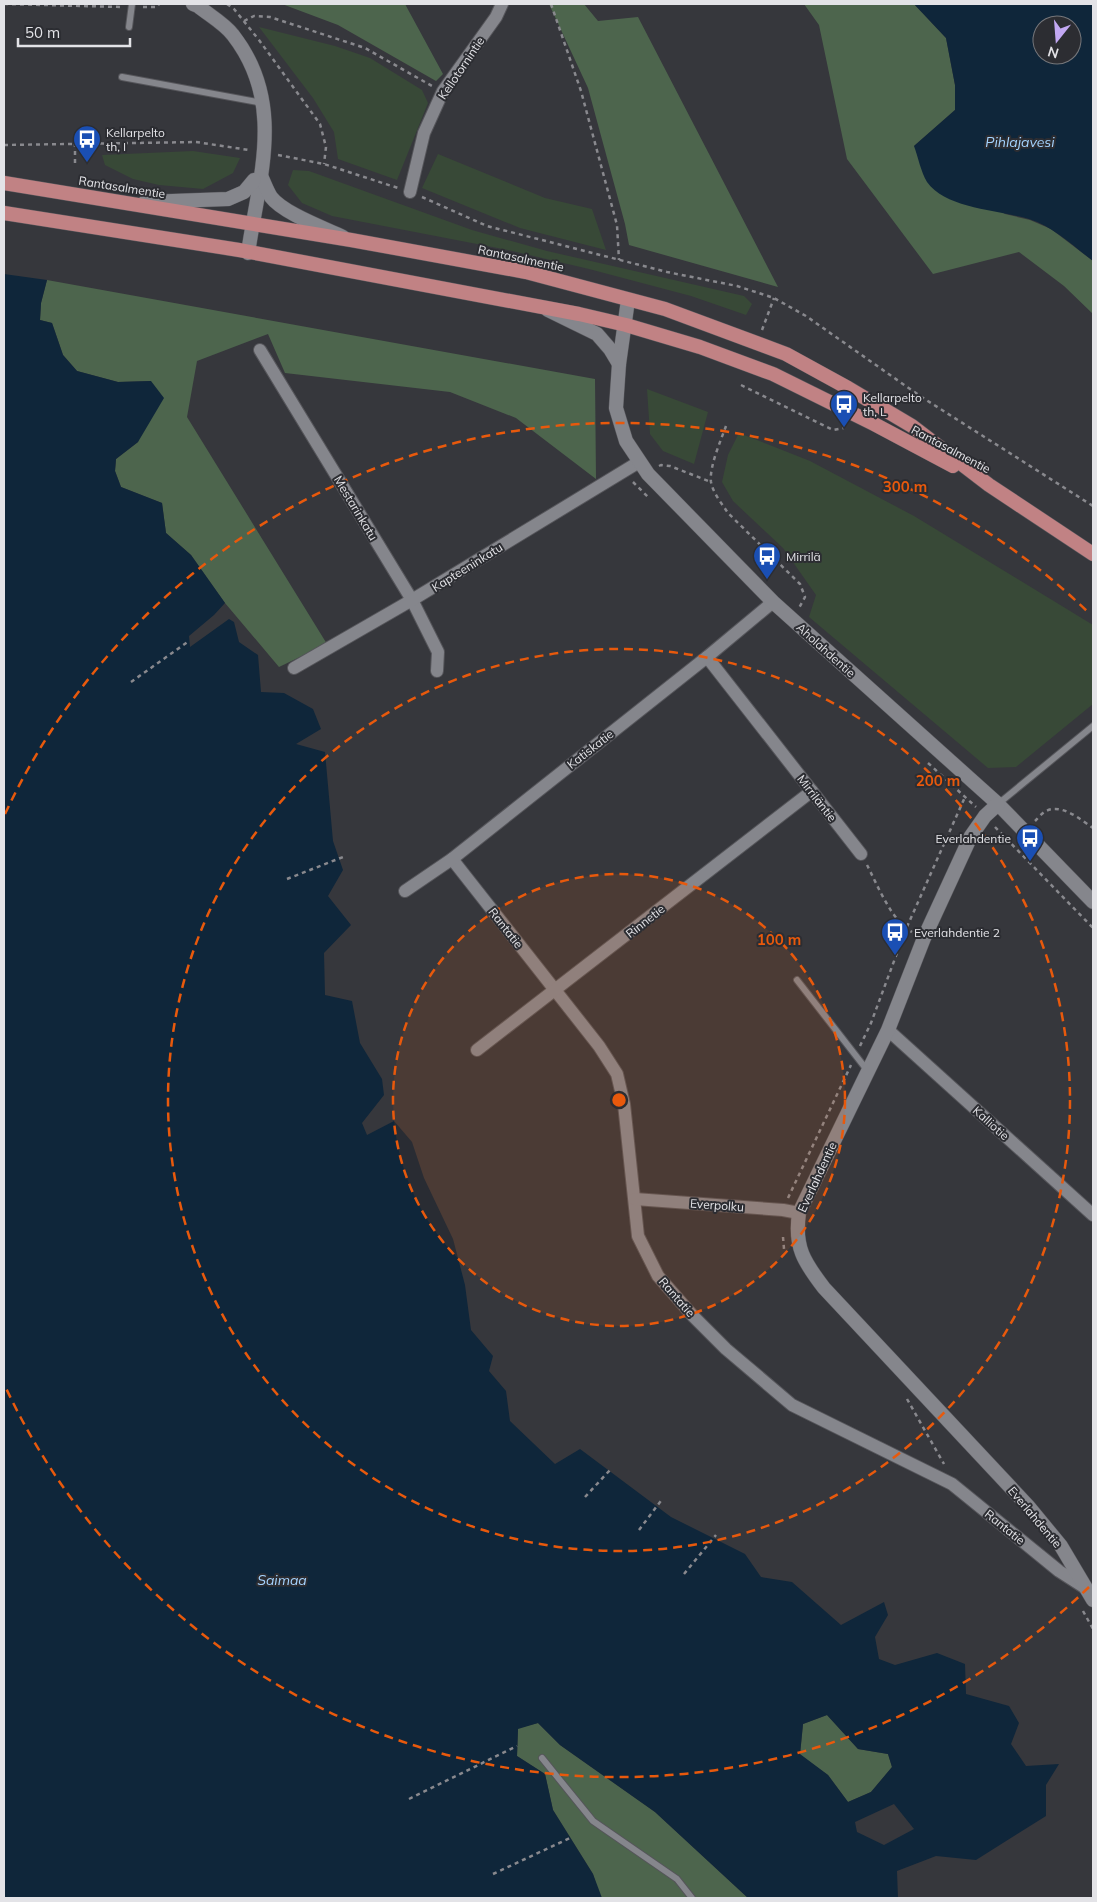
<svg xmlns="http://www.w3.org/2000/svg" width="1097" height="1902" viewBox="0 0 1097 1902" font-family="Mulish,sans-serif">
  <rect width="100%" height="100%" fill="#36373c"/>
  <!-- green -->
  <g fill="#384937">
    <polygon points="259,27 335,46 370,58 422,90 428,103 397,180 338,159 334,132 313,98"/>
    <polygon points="193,151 240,158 233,173 203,189 159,185 133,179 105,165 102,155"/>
    <polygon points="438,154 545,198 592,209 606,250 520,228 422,188"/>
    <polygon points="293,170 309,171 472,230 547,251 744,296 752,304 746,315 691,296 589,269 508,250 332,216 302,203 288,185"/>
    <polygon points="647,389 708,412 694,464 663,451 650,434"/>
    <polygon points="739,433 810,461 914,516 1093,625 1093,704 1016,767 988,768 809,617 816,595 783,548 733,501 722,482 728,455"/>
  </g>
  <!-- forest -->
  <g fill="#4d654d">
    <polygon points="282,4 405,4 443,74 436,81 338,25"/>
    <polygon points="549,4 584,4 598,21 638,17 778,287 629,245 625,224 588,88"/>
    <polygon points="804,4 914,4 946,38 955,85 955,110 914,146 1005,214 1030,220 1051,229 1093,261 1093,314 1064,286 1019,252 933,274 847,159 819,25"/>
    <polygon points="47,280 595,379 596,479 516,418 450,392 285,373 268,334 197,361 187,417 327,644 279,667 225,603 191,555 166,533 162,503 121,487 115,471 116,459 138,442 151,381 118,382 77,371 63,355 52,323 40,320 41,303"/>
    <polygon points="827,1715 858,1749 888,1754 892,1767 871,1792 848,1802 828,1775 800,1755 803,1724"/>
    <polygon points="538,1723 560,1745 655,1812 748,1898 600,1897 593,1874 553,1810 545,1774 517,1756 518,1728"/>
  </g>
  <!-- water -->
  <g fill="#0f263a" fill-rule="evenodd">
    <path d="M914,4H1093V261C1073,246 1054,227 1029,219C1000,210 946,209 927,182C921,172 918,157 914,146L955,110V85L946,38ZM1042,25H1072V55H1042Z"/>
    <path d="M4,274L47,280L41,303L40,320L52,323L63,355L77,371L118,382L151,381L164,398L138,442L116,459L115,471L121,487L162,503L166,533L191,555L225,603L214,615L189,636L190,647L229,619L234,622L239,642L258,655L261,692L284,693L313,709L321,729L296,744L325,752L333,841L343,870L328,896L351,925L324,953L325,995L352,1001L360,1043L382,1079L384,1095L362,1123L367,1135L394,1121L412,1142L424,1178L453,1239L465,1285L471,1330L493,1356L489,1371L506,1391L510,1421L555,1464L580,1449L671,1517L745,1554L761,1577L792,1582L841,1625L884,1602L888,1615L875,1637L879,1659L895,1665L937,1653L965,1664L966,1694L1009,1706L1019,1723L1011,1744L1026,1766L1059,1764L1046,1785V1816L976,1860L936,1856L897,1871L898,1898H748L655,1812L560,1745L538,1723L518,1729L517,1756L545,1774L553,1810L593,1874L602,1898H4ZM827,1715L858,1749L888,1754L892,1767L871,1792L848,1802L828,1775L800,1754L803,1724ZM894,1804L914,1829L884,1845L857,1832L855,1822Z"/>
  </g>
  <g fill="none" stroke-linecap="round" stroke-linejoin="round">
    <!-- service casing -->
    <g stroke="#55555a" stroke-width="8">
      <g id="service">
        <polyline points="129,27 132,4"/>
        <polyline points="122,77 263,103"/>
        <polyline points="998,804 1093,726"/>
        <polyline points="797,980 867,1070"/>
        <polyline points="542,1758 593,1821 677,1879 692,1898"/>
      </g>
    </g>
    <!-- minor casing -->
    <g stroke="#55555a" stroke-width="14">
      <g id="minor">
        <polyline points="410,192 424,133 443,91 496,17 502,4"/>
        <polyline points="260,350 412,600 438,652 437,671"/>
        <polyline points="707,657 861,854"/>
        <polyline points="294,668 412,600 639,462"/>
        <polyline points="452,859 599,1046 617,1074 624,1104 638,1236 658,1276 693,1316 726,1349 792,1405 952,1484 1059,1571 1087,1589"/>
        <polyline points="405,891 452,859 707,657 773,602"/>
        <polyline points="888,1030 1093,1215"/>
        <polyline points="477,1050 812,791"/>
        <polyline points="635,1199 783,1210 799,1213"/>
      </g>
    </g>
    <!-- tertiary casing -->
    <g stroke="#55555a" stroke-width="15">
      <g id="tertiary">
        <path d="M193,4L198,6C209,15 225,24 233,35C286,103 259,177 248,253"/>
        <path d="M261,176C264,182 267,191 271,197C283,213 324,228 343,237"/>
        <polyline points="145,202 228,199 244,192 254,180"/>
        <polyline points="628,300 619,364 616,408 626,441 648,474 773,602 998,804 1093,902"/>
        <polyline points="548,310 597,334 610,349 619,364"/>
        <path d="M998,804L985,816L971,836L924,938L888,1030L799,1213C794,1247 804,1262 824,1288L1028,1506L1061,1546L1093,1600"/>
      </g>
    </g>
    <!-- trunk casing -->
    <g stroke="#55555a" stroke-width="15">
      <g id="trunk">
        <polyline points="4,183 351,240 526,272 665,309 786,354 848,388 912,426 989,485 1093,554"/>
        <polyline points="4,213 239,250 579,314 626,325 700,347 773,374 874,424 953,466"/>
      </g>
    </g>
    <!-- path -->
    <g stroke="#89898e" stroke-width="2.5" stroke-dasharray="4 4" stroke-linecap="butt">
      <polyline points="4,4 122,7"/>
      <polyline points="227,4 234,9 259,40 320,124 326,147 324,164"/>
      <polyline points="551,4 581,91 617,225 619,260"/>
      <polyline points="143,7 157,7 159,4"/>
      <polyline points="244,21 254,16 270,17 365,48 432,86"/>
      <polyline points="4,145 196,142 249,150"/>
      <polyline points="278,155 324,164 398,188"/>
      <polyline points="75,163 75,144"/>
      <polyline points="422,197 487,226 667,272 737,286 774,298 806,316 920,396 1093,506"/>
      <polyline points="762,330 774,298"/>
      <polyline points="741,385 833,430 844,428"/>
      <path d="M726,426C721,440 709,467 711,482C713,493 722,504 728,513L800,584L805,597L799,608"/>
      <polyline points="659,466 661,465 670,466 711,482"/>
      <polyline points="633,482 649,498"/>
      <polyline points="131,682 189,641"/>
      <polyline points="928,763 976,807"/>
      <path d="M1035,821C1038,818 1042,813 1046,811C1062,803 1081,820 1093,828"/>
      <polyline points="995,827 1093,928"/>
      <path d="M867,865C877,884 892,922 912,932"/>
      <polyline points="287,879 343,857"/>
      <polyline points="860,1046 871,1023 906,929 965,797"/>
      <polyline points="788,1198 851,1065"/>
      <polyline points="783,1237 784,1249"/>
      <polyline points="907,1399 944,1464"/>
      <polyline points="585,1497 610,1470"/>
      <polyline points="639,1530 663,1498"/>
      <polyline points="684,1574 716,1535"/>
      <polyline points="1083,1611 1093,1629"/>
      <polyline points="409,1799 517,1746"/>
      <polyline points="493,1874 570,1838"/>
    </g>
    <!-- service -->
    <use href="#service" stroke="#85868c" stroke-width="6"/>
    <!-- minor -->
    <use href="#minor" stroke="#85868c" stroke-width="12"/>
    <!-- tertiary -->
    <use href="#tertiary" stroke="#85868c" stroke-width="14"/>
    <!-- trunk -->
    <use href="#trunk" stroke="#c18284" stroke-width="14"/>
  </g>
  <!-- distance rings -->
  <circle cx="619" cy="1100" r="226" fill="#e8590c" fill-opacity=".12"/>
  <g fill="none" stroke="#e8590c" stroke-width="2.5" stroke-dasharray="9 6">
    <circle cx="619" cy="1100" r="226"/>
    <circle cx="619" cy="1100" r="451"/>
    <path d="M1089 1587A677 677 0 0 1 5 1386M5 814A677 677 0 0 1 1089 613"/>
  </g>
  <!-- icons -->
  <defs>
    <g id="bus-pin" transform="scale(1.4375)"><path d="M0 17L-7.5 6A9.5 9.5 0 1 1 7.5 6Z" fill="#1a4fb4" stroke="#2c2d32"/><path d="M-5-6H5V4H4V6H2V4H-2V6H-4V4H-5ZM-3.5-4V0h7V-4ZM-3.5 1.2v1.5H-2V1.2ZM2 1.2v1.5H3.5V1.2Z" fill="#fff"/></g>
  </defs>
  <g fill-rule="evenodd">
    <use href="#bus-pin" x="87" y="139"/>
    <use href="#bus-pin" x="844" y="404"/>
    <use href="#bus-pin" x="767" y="556"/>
    <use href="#bus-pin" x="1030" y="838"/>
    <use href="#bus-pin" x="895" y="932"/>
  </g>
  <g text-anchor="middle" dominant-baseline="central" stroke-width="4" stroke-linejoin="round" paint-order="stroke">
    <!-- street labels -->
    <g font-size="12" fill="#e3e3e7" stroke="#2c2d32">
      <text transform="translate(461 68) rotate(-56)">Kellotornintie</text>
      <text transform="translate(122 187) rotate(9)">Rantasalmentie</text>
      <text transform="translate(521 258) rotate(12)">Rantasalmentie</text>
      <text transform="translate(951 449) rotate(28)">Rantasalmentie</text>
      <text transform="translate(356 508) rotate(59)">Mestarinkatu</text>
      <text transform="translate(467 567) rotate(-32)">Kapteeninkatu</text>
      <text transform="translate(826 650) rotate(42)">Aholahdentie</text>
      <text transform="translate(590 749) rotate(-38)">Katiskatie</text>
      <text transform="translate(817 798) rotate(52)">Mirriläntie</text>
      <text transform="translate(645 921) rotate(-38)">Rinnetie</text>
      <text transform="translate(506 928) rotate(52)">Rantatie</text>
      <text transform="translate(991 1123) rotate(42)">Kalliotie</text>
      <text transform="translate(817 1177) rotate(-65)">Everlahdentie</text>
      <text transform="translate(717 1205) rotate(4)">Everpolku</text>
      <text transform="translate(677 1297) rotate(49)">Rantatie</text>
      <text transform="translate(1035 1517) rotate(50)">Everlahdentie</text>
      <text transform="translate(1005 1527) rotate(39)">Rantatie</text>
    </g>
    <!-- poi labels -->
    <g font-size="12" fill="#e3e3e7" stroke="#2c2d32" text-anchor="start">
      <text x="106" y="132">Kellarpelto<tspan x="106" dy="14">th, I</tspan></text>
      <text x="863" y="397">Kellarpelto<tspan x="863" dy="14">th, L</tspan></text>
      <text x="786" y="556">Mirrilä</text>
      <text x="1011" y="838" text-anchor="end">Everlahdentie</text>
      <text x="914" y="932">Everlahdentie 2</text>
    </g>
    <!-- water labels -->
    <g font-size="14" font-style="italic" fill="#a4d3fe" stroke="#2c2d32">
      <text x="1020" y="142">Pihlajavesi</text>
      <text x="282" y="1580">Saimaa</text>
    </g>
  </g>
  <circle cx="619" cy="1100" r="8" fill="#e8590c" stroke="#2c2d32" stroke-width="2.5"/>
  <g font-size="15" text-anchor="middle" font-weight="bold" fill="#e8590c" stroke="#2c2d32" stroke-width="4" stroke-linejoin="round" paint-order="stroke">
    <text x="905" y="492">300 m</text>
    <text x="938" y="786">200 m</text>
    <text x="779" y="945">100 m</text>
  </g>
  <!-- border -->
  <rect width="1097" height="1902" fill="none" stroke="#e3e3e7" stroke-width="10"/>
  <!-- north arrow -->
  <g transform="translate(1057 40) rotate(197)"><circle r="24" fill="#2c2d32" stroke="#75767a"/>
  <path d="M0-4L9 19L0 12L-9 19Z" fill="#c2a8f3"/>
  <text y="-8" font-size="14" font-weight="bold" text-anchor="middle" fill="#e3e3e7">N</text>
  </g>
  <!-- scale -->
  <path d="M18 38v8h112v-8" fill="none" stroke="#e3e3e7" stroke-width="2.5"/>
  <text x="25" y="38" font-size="15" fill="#e3e3e7" stroke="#2c2d32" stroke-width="4" paint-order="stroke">50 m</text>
</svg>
